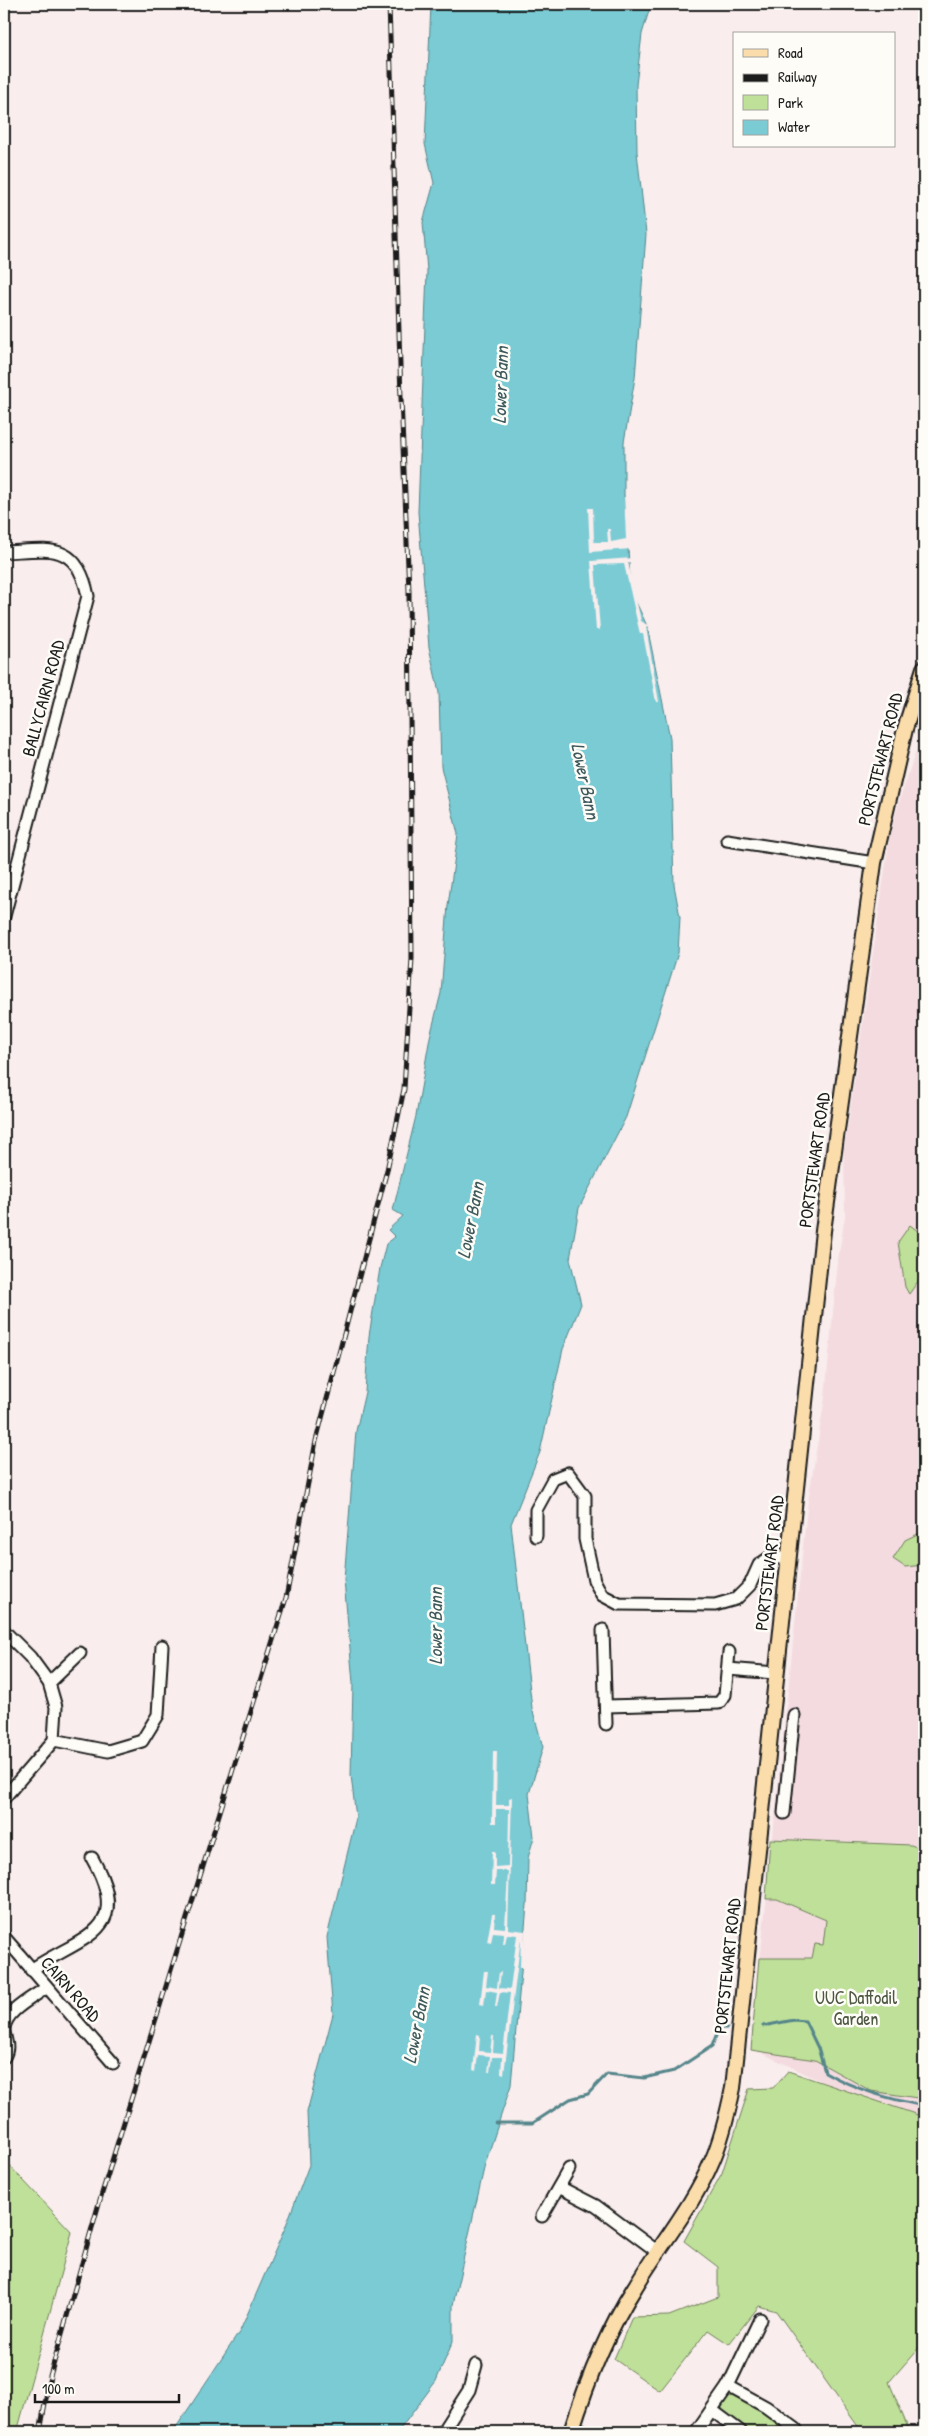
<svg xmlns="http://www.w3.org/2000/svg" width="928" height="2436" viewBox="0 0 928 2436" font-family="'Patrick Hand',sans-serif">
  <rect width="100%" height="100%" fill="#f9eded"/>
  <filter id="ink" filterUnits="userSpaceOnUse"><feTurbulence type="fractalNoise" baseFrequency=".02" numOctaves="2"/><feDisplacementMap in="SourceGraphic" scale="10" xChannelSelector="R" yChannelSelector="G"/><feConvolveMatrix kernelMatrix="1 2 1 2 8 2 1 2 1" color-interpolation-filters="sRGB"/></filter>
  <g filter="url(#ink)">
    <!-- built -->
    <polygon fill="#f4dbe0" points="924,728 924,2117 850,2095 751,2048 807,1508 825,1397 838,1260 845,1216 844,1152 890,835 902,792"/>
    <!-- green -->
    <g fill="#bfe099" stroke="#6e7e5a">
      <polygon points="910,1225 924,1236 924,1273 909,1294 905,1287 898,1242"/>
      <polygon points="924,1531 924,1565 905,1567 893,1559 905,1540"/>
      <polygon points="770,1839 911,1845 924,1850 924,1954 919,1954 924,2099 871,2091 815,2060 751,2050 759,1958 812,1958 815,1944 823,1945 826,1920 777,1899 766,1899"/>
      <polygon points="788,2071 924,2117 924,2342 889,2382 908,2428 924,2428 924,2432 862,2432 776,2311 759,2306 729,2344 708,2330 660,2391 614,2359 632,2317 669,2316 718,2297 718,2267 684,2241 722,2173 749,2089 773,2088"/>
      <polygon points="4,2160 72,2232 17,2432 4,2432"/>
      <polygon points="727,2396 742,2397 791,2432 751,2432 723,2413 721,2402"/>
    </g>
    <!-- water -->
    <polygon fill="#7acbd4" stroke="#54858a" points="431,4 651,4 642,34 636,85 637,152 646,234 635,378 624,442 624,494 631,591 647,626 670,738 674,885 680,917 678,953 626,1117 579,1208 570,1259 581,1304 563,1349 540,1452 511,1524 532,1708 543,1747 529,1794 534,1837 528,1858 527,1905 511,2085 485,2164 457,2287 453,2305 453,2341 436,2381 398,2432 173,2432 240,2331 285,2228 309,2165 307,2112 333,2014 327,1937 356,1818 351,1775 353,1683 344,1580 356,1431 365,1392 369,1336 380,1268 386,1244 395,1237 388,1230 403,1216 393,1210 416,1116 430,1037 441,993 448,905 458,834 441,767 439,693 429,647 418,512 427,271 423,222 434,183 425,144"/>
    <!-- pier -->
    <g fill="#f9eded">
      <polygon points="624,497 627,497 632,549 590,552 588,508 593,508 594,542 608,542 607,529 610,529 611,542 626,539"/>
      <polygon points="632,558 633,562 628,562 641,621 649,626 646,627 659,702 656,702 643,634 640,634 624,564 595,565 600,630 596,630 591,561"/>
      <polygon points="493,1751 497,1751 496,1805 509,1805 509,1798 512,1797 508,1929 525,1931 524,1967 520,1967 521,1937 504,2074 501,2073 502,2057 492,2057 490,2072 488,2072 490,2056 478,2055 476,2071 473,2070 477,2034 480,2035 479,2051 490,2052 492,2036 494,2036 493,2052 503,2053 510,1993 500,1992 497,2007 495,2007 497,1992 486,1990 484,2005 480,2004 484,1971 488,1971 486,1986 497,1988 499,1972 501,1972 499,1988 510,1989 517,1935 507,1934 505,1944 503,1944 504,1933 493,1932 491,1943 487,1942 492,1914 495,1914 494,1927 505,1928 508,1871 496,1871 495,1885 491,1885 492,1851 495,1851 495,1867 508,1866 509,1809 496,1809 496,1823 492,1823"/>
    </g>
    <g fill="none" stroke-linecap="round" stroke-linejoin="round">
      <!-- stream -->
      <g stroke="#54858a" stroke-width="3">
        <path d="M763,2026L794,2020L805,2021L818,2048L825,2072C856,2090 889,2099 924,2106"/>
        <polyline points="496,2123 533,2123 570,2099 588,2094 607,2074 644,2078 674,2071 712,2046 719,2028 727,2028"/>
      </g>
      <!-- minor casing -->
      <g stroke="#1c1c1c" stroke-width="15">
        <g id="minor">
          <path d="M4,552C50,550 77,541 88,596L4,916"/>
          <polyline points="727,840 874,863"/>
          <polyline points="536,1536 536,1510 553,1479 568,1473 585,1496 585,1539 594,1580 602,1595 619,1604 715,1605 736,1599 750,1585 759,1565 769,1558 789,1558"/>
          <polyline points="603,1630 606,1724"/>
          <polyline points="4,1631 30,1657 49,1683 56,1707 54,1740 4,1798"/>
          <polyline points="728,1669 775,1673"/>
          <polyline points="49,1683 80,1653"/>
          <polyline points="606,1706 719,1703 725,1695 729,1652"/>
          <polyline points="54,1740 108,1751 142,1741 158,1715 162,1646"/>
          <polyline points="784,1813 794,1715"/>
          <polyline points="4,1937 113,2063"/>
          <path d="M31,1970C81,1936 135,1933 92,1858"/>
          <path d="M4,2057C10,2046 5,2041 4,2031C3,2012 32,1998 46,1988"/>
          <polyline points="559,2187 596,2206 658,2252"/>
          <polyline points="542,2216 569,2169"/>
          <polyline points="728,2386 766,2407 796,2429 797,2432"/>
          <polyline points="713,2411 741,2432"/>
          <polyline points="573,2427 587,2432"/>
          <polyline points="442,2432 469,2390 476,2365"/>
          <polyline points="696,2432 728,2386 760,2319"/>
        </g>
      </g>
      <!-- major casing -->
      <g stroke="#1c1c1c" stroke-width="18">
        <path id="major" d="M571,2432C587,2381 606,2332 635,2287C660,2245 693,2206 712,2161C722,2139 728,2112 733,2088L823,1231L874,863L905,729L924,668"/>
      </g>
      <!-- minor -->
      <use href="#minor" stroke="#fdfcf7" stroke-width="11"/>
      <!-- major -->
      <use href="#major" stroke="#faddab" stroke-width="14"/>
      <!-- rail casing -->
      <g stroke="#1c1c1c" stroke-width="5">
        <polyline id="rail" points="40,2432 50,2376 99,2203 286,1598 316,1441 387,1170 404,1089 412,958 409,591 401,398 389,4"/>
      </g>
      <!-- rail -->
      <use href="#rail" stroke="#fdfcf7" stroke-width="3" stroke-dasharray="9" stroke-linecap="butt"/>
    </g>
  </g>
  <g text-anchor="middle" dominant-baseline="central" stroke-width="5" stroke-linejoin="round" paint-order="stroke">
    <!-- street labels -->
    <g font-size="18" fill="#1c1c1c" stroke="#fdfcf7">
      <text transform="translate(43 698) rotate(-75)">BALLYCAIRN ROAD</text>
      <text transform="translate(880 759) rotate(-76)">PORTSTEWART ROAD</text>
      <text transform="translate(814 1160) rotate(-82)">PORTSTEWART ROAD</text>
      <text transform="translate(769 1563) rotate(-83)">PORTSTEWART ROAD</text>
      <text transform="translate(727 1966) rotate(-84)">PORTSTEWART ROAD</text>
      <text transform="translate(71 1989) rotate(49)">CAIRN ROAD</text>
    </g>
    <!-- park labels -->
    <g font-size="18" fill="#4d5742" stroke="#fdfcf7">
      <text x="856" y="1997">UUC Daffodil<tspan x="856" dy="21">Garden</tspan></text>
    </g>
    <!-- water labels -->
    <g font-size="19" font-style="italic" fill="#3d595c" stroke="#fdfcf7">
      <text transform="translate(500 385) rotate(-88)">Lower Bann</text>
      <text transform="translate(586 781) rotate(78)">Lower Bann</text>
      <text transform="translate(470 1220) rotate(-79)">Lower Bann</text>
      <text transform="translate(435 1626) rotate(-90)">Lower Bann</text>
      <text transform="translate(416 2025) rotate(-79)">Lower Bann</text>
    </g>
  </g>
  <!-- margin -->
  <rect width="928" height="2436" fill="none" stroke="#fdfcf7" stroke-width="20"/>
  <rect x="10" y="10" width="908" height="2416" fill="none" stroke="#1c1c1c" stroke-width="2" filter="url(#ink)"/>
  <!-- legend -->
  <rect x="733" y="32" width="162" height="115" fill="#fdfcf7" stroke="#a3a29f"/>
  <rect x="743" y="49" width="25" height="8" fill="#faddab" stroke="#a3a29f"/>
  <text x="778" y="58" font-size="15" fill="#1c1c1c">Road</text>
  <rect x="743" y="74" width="25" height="8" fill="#1c1c1c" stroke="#a3a29f"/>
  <text x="778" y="82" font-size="15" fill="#1c1c1c">Railway</text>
  <rect x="743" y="95" width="25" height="15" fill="#bfe099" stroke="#a3a29f"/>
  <text x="778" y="108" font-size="15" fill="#1c1c1c">Park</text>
  <rect x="743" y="120" width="25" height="15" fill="#7acbd4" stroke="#a3a29f"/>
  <text x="778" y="132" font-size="15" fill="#1c1c1c">Water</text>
  <!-- scale -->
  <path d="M35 2394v8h144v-8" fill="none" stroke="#1c1c1c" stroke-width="2.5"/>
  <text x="42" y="2394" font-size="15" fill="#1c1c1c" stroke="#fdfcf7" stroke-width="4" paint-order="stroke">100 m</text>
</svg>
